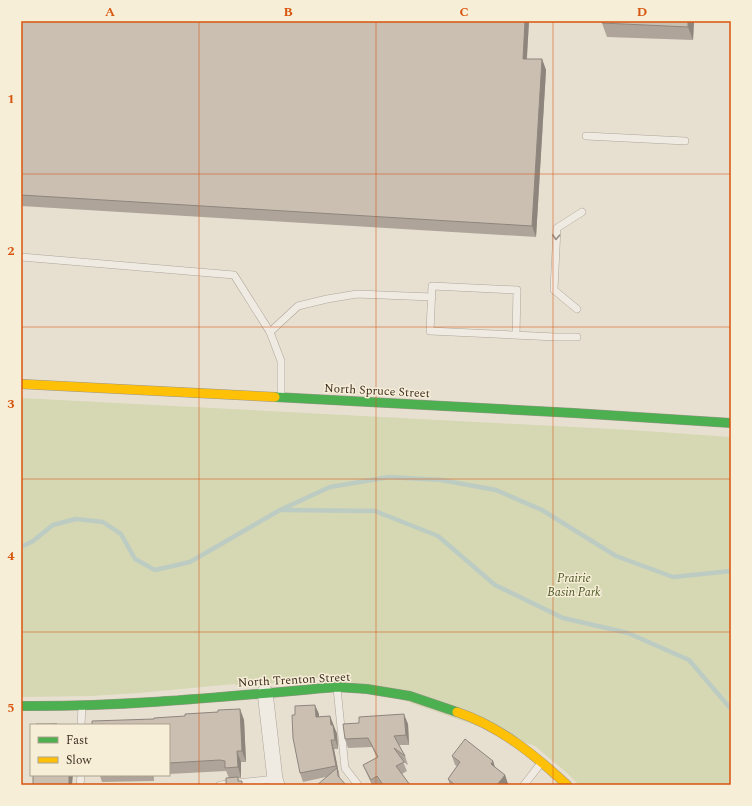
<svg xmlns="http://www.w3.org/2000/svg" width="752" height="806" viewBox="0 0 752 806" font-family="Spectral,serif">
  <rect width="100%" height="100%" fill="#e7e0d1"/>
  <!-- green -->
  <polygon fill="#d6d7b3" points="21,398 631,430 731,437 731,785 579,785 567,773 535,746 336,677 305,678 300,681 239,686 234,684 139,693 91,696 21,697"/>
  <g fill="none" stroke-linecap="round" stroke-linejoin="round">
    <!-- stream -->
    <g stroke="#bcccc2" stroke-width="4.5">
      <polyline points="282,510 375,511 438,536 495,585 563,618 628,633 689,660 731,709"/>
      <polyline points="21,547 33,541 53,525 76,519 103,522 121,534 135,559 155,570 190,562 280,510 330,487 389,477 441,480 496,490 542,510 616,556 673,577 731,571"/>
    </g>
    <!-- lane casing -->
    <g stroke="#ada599" stroke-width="8">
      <g id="lane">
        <polyline points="586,136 685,141"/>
        <polyline points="21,257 234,275 270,332 281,361 281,396"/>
        <polyline points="577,309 554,290 557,228 582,212"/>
        <polyline points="270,332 298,306 327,299 357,294 432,297"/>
        <polyline points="516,335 517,290 432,286 430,331 556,337 577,337"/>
        <polyline points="337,688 345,768 358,785"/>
        <polyline points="81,725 82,707"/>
        <polyline points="80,785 81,775"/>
        <polyline points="220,785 275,779"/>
        <polyline points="524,785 541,763"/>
      </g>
    </g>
    <!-- street casing -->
    <g stroke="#ada599" stroke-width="16">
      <polyline id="street" points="265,692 275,779 277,785"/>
    </g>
    <!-- fast casing -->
    <g stroke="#9c958a" stroke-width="10">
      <g id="fast">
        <polyline points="275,397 574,413 731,423"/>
        <path d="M21,706C127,707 232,696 337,687L367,689L410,696L457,712"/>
      </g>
    </g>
    <!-- slow casing -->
    <g stroke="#9c958a" stroke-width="10">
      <g id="slow">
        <polyline points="21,384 275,397"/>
        <path d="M457,712C499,726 535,755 567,785"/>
      </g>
    </g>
    <!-- lane -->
    <use href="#lane" stroke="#efebe3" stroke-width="7"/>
    <!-- street -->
    <use href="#street" stroke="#efebe3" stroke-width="15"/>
    <!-- fast -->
    <use href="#fast" stroke="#4caf50" stroke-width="9"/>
    <!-- slow -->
    <use href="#slow" stroke="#ffc107" stroke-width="9"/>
  </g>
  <!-- wall -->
  <g fill="#afa499">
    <polygon points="21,21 529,21 527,59 542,59 546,70 536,237 21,206"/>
    <polygon points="694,21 693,40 607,37 602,23"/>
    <polygon points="240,709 244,720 246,762 241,762 241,778 238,778 239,781 244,785 229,778 226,771 169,774 169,725 185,716"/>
    <polygon points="319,714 319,717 330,716 337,734 338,749 334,749 340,778 326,777 303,782 300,773"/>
    <polygon points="408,724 409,745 399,745 405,756 408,765 403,762 407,771 402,774 410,785 372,785 367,774 363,765 377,758 372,747 348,748 345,739"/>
    <polygon points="452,756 493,761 495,768 505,775 508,784 508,785 450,785 448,779 457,766 455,765"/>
    <polygon points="95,775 156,775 153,775 154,781 102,782 100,776 95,776"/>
  </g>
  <!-- shaded-wall -->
  <g fill="#8e867d">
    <polygon points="525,21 529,21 526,69 523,59"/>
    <polygon points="688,21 694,21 693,40 688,27"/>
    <polygon points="542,59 546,70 536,237 532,226"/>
    <polygon points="315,705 319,714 319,726 316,717"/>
    <polygon points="240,709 244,720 246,762 242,751"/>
    <polygon points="404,714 408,724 409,745 406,735"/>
    <polygon points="330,716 337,734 338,749 331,725"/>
    <polygon points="331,740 334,749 339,775 336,766"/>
    <polygon points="237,751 241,762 241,778 238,767"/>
    <polygon points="493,761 496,770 491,764"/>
    <polygon points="69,775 73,775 72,785 69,785"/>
    <polygon points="152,775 153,775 154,781"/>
    <polygon points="505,775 508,784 508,785 497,785"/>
  </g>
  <!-- building -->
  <g fill="#cbbfb2" stroke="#8e867d">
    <polygon points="21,21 525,21 523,59 542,59 532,226 21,195"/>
    <polygon points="602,21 688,21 688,27 602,23"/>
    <polygon points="315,705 316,717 330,716 331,725 333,725 335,740 331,740 336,766 300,773 293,738 292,715 295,715 295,706"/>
    <polygon points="240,709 242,751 237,751 238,767 225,768 225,761 220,760 169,763 169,725 92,725 92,721 154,719 154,718 185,716 185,714 218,712 218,710"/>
    <polygon points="404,714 406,735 394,736 405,756 394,748 404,762 396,766 410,785 383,785 377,776 371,780 363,765 378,757 368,738 345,739 343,724 359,723 359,717"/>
    <polygon points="36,724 57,724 36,725"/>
    <polygon points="465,739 493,761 491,764 505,775 497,785 455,785 448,779 460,762 452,756"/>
    <polygon points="337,768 338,776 346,785 317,785"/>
    <rect x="33" y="775" width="36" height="10"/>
    <polygon points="238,777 238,781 242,781 242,785 226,785 226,778"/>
  </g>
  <!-- one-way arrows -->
  <defs><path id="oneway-chevron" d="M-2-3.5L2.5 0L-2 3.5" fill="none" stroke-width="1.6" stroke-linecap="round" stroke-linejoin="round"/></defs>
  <use stroke="#968c82" href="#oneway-chevron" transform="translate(556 237) rotate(93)"/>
  <!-- grid -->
  <path fill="none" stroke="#d7550e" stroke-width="1" stroke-opacity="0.55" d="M199,21V785M376,21V785M553,21V785M21,174H731M21,327H731M21,479H731M21,632H731"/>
  <g text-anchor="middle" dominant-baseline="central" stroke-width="3" stroke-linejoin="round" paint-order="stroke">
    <!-- street labels -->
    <g font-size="12" fill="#3d2e20" stroke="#f7eed8">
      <text transform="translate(377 391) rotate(3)">North Spruce Street</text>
      <text transform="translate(294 680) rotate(-3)">North Trenton Street</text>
    </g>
    <!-- park labels -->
    <g font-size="12" font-style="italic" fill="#4d5a26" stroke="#f7eed8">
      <text x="574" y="578">Prairie<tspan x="574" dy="14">Basin Park</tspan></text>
    </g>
  </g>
  <!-- border -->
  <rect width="752" height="806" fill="none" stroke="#f7eed8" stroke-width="44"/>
  <!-- legend -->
  <rect x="30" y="724" width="140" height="52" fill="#f7eed8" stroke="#ada18e"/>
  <rect x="38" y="737" width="20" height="6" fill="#4caf50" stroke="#ada18e"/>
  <text x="66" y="744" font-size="12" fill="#3d2e20">Fast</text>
  <rect x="38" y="757" width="20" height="6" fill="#ffc107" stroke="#ada18e"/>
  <text x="66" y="764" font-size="12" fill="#3d2e20">Slow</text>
  <rect x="22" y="22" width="708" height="762" fill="none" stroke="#d7550e" stroke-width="1.5"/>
  <g font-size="13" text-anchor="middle" font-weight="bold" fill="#d7550e">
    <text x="110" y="16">A</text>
    <text x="288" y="16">B</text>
    <text x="464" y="16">C</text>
    <text x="642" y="16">D</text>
    <text x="11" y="103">1</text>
    <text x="11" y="255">2</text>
    <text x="11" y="408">3</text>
    <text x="11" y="560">4</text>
    <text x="11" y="712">5</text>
  </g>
</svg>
